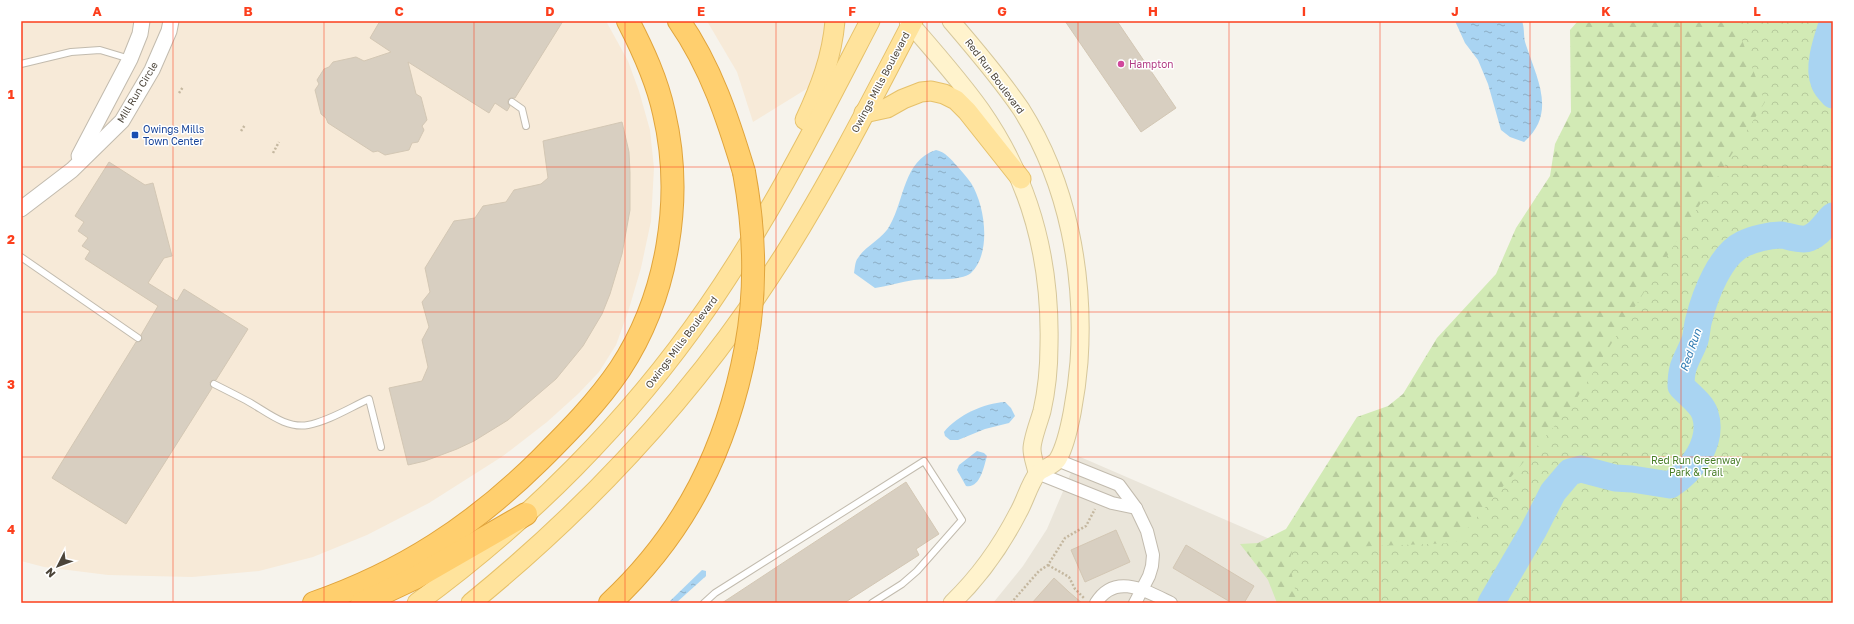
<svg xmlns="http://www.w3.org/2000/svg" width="1854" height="624" viewBox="0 0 1854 624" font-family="'Golos Text',sans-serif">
  <defs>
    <pattern id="forest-firs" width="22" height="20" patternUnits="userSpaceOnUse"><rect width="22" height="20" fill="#d2eab5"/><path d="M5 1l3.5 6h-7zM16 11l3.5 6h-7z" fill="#b6ca9c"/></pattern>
    <pattern id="park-crowns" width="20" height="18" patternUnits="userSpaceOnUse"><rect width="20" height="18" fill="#d2eab5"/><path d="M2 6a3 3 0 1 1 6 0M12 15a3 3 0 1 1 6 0" fill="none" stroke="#b6ca9c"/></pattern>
    <pattern id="water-ripples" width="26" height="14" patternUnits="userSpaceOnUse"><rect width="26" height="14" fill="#a9d4f2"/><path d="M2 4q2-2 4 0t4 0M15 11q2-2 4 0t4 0" fill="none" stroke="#8caec5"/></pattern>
  </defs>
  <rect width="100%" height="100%" fill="#f6f3ec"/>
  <!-- residential -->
  <polygon fill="#eae5da" points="1078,456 1293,549 1298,603 993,603 1023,566 1047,529"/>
  <!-- commercial -->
  <g fill="#f7ead8">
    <polygon points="21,21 606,21 628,61 639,91 650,130 654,168 651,221 641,268 628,312 616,345 599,372 578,394 547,422 503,456 429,503 367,535 313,557 259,571 192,577 108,575 44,567 21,561"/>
    <polygon points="707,21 826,21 816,83 753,122 737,72"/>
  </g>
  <!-- forest -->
  <polygon fill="url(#forest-firs)" points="1578,21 1817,21 1478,603 1277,603 1268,580 1240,544 1258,543 1286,529 1357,417 1388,406 1403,394 1437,338 1496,274 1516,228 1550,176 1555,144 1571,112 1570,30"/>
  <!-- park -->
  <polygon fill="url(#park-crowns)" points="1735,21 1833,21 1833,603 1298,603 1289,561 1293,549 1455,543 1573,404 1765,102"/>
  <!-- water -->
  <g fill="url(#water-ripples)">
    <path d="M1455,21H1522C1525,29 1523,37 1526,45C1537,79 1557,113 1524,142L1510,137L1501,130L1488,84L1478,60L1465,43Z"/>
    <path d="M936,150C945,152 951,159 957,166C962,172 967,177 971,183C985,205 992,253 971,273C961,282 928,278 914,280C901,282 888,286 875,288L854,273C855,268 855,261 858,258C864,247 884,238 890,225C905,199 903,161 936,150Z"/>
    <path d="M1005,402L1011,408L1015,416L1009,423L985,429L958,440H950L945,436L944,432C958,415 984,403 1005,402Z"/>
    <path d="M977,451L984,453L987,456C984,466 980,489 966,486L957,470L959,465Z"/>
    <polygon points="702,570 706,571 706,576 676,603 671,603 670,601"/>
  </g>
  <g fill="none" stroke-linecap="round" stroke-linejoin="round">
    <!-- river -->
    <g stroke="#a9d4f2" stroke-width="27">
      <path d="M1833,21C1828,37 1817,66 1824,82C1825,87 1830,91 1833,95"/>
      <path d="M1491,603L1533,531L1553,492L1570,472L1581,469L1615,478L1632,479L1670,485C1692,471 1714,442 1705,414C1702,404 1688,394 1681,386C1681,363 1688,359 1695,340C1697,333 1697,325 1699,319C1705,295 1720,255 1743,244C1753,239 1770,235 1782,235C1789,236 1802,241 1809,238C1820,234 1825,223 1833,216"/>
    </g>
  </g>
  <!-- building -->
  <g fill="#d8cfc1" stroke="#d3c7b4">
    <polygon points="380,21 563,21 515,98 510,98 508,100 508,104 510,106 507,111 495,103 489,113 408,62 416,94 421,97 427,120 422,126 424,130 418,142 412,143 409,150 385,155 378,151 373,152 328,123 326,118 321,114 315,90 319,84 317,80 324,69 329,67 333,62 356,57 364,61 391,52 370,38"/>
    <polygon points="1065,21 1117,21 1176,108 1141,132"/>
    <polygon points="622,122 629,152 630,173 630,210 622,254 610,294 602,314 583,346 556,379 508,420 474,441 457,449 425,461 408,465 389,388 422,381 428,367 422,340 429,327 422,302 430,292 425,268 454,221 475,218 483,206 506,202 514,190 541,184 548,178 543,141"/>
    <polygon points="109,162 145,185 153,183 172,256 164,258 148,283 177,301 184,289 248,329 216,380 210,382 212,388 126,524 52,478 136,342 142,340 141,335 158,306 85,259 90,251 82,246 88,238 78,231 84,222 75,216"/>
    <polygon points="906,482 939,534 916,549 919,555 844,603 722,603"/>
    <polygon points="1116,530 1130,562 1085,582 1071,550"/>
    <polygon points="1186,545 1254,586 1244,603 1232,603 1173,568"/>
    <polygon points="1054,578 1069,592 1082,603 1032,603"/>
  </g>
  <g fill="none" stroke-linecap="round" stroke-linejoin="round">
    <!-- service casing -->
    <g stroke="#c2bbae" stroke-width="8">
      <g id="service">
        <polyline points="21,64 71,52 100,50 130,59"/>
        <polyline points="512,102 522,109 526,126"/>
        <polyline points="21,257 138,338"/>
        <path d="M214,384C226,390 238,396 249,402C267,412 286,429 308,425C329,421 349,408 369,399L381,447"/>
        <polyline points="704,603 715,593 924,461 962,520 917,571 902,584 872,603"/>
      </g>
    </g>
    <!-- minor casing -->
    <g stroke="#c2bbae" stroke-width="14">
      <g id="minor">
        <polyline points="1057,460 1119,485 1136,508 1147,531 1153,555 1152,566 1149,576 1135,603"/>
        <polyline points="1037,473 1112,503 1136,508"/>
        <path d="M1096,603C1115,572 1146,591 1171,603"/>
      </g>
    </g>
    <!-- tertiary casing -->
    <g stroke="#c2bbae" stroke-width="17">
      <g id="tertiary">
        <polyline points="79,156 130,59 140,34 142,21"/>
        <polyline points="21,209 72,170 122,121 152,70 169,31 171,21"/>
      </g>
    </g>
    <!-- secondary casing -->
    <g stroke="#d6c79b" stroke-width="19">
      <g id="secondary">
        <path d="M908,21C933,50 959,79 981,110C1030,180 1051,260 1049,345C1049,367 1047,389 1042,411C1039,422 1032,439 1032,449C1032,457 1036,466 1037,473"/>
        <path d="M951,21C975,49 1000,78 1021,109C1068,183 1085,275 1079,362C1077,387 1070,438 1058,459C1054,466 1042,468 1037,474C1029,485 1025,501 1018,513C1001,546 979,577 952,603"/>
      </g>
    </g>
    <!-- primary casing -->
    <g stroke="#e6c16a" stroke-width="21">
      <g id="primary">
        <polyline points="864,113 887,108 903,99 921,92 931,91 944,94 956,100 967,111 1021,179"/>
        <path d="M805,120C820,88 832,57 835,21"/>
        <path d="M417,603C528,522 629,421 707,308C770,217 819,119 870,21"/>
        <path d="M471,603C594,503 699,389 784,255C831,180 872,100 913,21"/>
      </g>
    </g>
    <!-- motorway casing -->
    <g stroke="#e0a43c" stroke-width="24">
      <g id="motorway">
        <path d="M679,21C711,67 728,119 744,172"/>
        <path d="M314,603C403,572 473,526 540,460C569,431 597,403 620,369C668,296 684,198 664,113C657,80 643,50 628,21"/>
        <polyline points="362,603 415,578 526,514"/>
        <path d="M610,603C686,532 727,448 746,347"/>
      </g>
    </g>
    <!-- path -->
    <g stroke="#c4b79f" stroke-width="2.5" stroke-dasharray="2 2" stroke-linecap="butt">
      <polyline points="179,93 183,87"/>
      <polyline points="241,131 245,125"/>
      <polyline points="273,153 279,142"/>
      <polyline points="1048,565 1069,577 1075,589 1085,599"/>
      <polyline points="1011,603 1039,571 1048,565 1065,538 1086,526 1095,509"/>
    </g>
    <!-- service -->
    <use href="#service" stroke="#fff" stroke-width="6"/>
    <!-- minor -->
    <use href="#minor" stroke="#fff" stroke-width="12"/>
    <!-- tertiary -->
    <use href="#tertiary" stroke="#fff" stroke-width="15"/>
    <!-- secondary -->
    <use href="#secondary" stroke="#fff3cd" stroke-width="17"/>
    <!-- primary -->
    <use href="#primary" stroke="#ffe39c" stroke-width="19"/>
    <!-- motorway -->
    <use href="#motorway" stroke="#ffcf6e" stroke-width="22"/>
    <!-- motorway-bridge casing -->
    <g stroke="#e0a43c" stroke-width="24" stroke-linecap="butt">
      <path id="motorway-bridge" d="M744,172C755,231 757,288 746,347"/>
    </g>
    <!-- motorway-bridge -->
    <use href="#motorway-bridge" stroke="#ffcf6e" stroke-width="22"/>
  </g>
  <!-- grid -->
  <path fill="none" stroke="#fc3f1d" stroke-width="1" stroke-opacity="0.55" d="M173,21V603M324,21V603M474,21V603M625,21V603M776,21V603M927,21V603M1078,21V603M1229,21V603M1380,21V603M1530,21V603M1681,21V603M21,167H1833M21,312H1833M21,457H1833"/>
  <!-- markers -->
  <circle fill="#d1479c" stroke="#fff" stroke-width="1.5" cx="1121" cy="64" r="4"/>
  <rect fill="#1a4fb4" stroke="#fff" stroke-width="1.5" x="131" y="131" width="8" height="8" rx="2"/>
  <g text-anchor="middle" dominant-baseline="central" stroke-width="3" stroke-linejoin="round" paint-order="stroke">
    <!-- hotel labels -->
    <g font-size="10" fill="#b23c85" stroke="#fff" text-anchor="start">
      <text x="1129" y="64">Hampton</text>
    </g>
    <!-- street labels -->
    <g font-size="10" fill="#4b4439" stroke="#fff">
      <text transform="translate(995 76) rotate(53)">Red Run Boulevard</text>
      <text transform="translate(880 82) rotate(-62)">Owings Mills Boulevard</text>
      <text transform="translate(137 92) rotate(-59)">Mill Run Circle</text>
      <text transform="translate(681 342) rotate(-53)">Owings Mills Boulevard</text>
    </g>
    <!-- transit labels -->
    <g font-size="10" fill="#164399" stroke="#fff" text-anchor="start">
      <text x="143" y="129">Owings Mills<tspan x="143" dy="12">Town Center</tspan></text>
    </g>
    <!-- park labels -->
    <g font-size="10" fill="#4a7f2a" stroke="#fff">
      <text x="1696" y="460">Red Run Greenway<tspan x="1696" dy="12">Park &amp; Trail</tspan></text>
    </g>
    <!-- water labels -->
    <g font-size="11" font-style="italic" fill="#2e7ab2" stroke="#fff">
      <text transform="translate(1690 350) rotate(-71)">Red Run</text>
    </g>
  </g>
  <!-- border -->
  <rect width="1854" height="624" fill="none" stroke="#ffffff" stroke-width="44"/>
  <!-- north arrow -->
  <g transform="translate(58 566) rotate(228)" stroke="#ffffff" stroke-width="3" paint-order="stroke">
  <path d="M0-3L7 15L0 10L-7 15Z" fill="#4b4439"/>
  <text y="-6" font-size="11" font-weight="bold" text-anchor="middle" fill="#4b4439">N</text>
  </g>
  <rect x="22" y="22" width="1810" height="580" fill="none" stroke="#fc3f1d" stroke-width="1.5"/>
  <g font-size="13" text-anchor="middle" font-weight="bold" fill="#fc3f1d">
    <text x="97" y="16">A</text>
    <text x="248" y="16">B</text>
    <text x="399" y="16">C</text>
    <text x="550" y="16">D</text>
    <text x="701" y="16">E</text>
    <text x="852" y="16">F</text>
    <text x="1002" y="16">G</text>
    <text x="1153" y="16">H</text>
    <text x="1304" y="16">I</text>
    <text x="1455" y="16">J</text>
    <text x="1606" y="16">K</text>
    <text x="1757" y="16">L</text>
    <text x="11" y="99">1</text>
    <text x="11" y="244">2</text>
    <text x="11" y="389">3</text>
    <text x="11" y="534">4</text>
  </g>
</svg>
